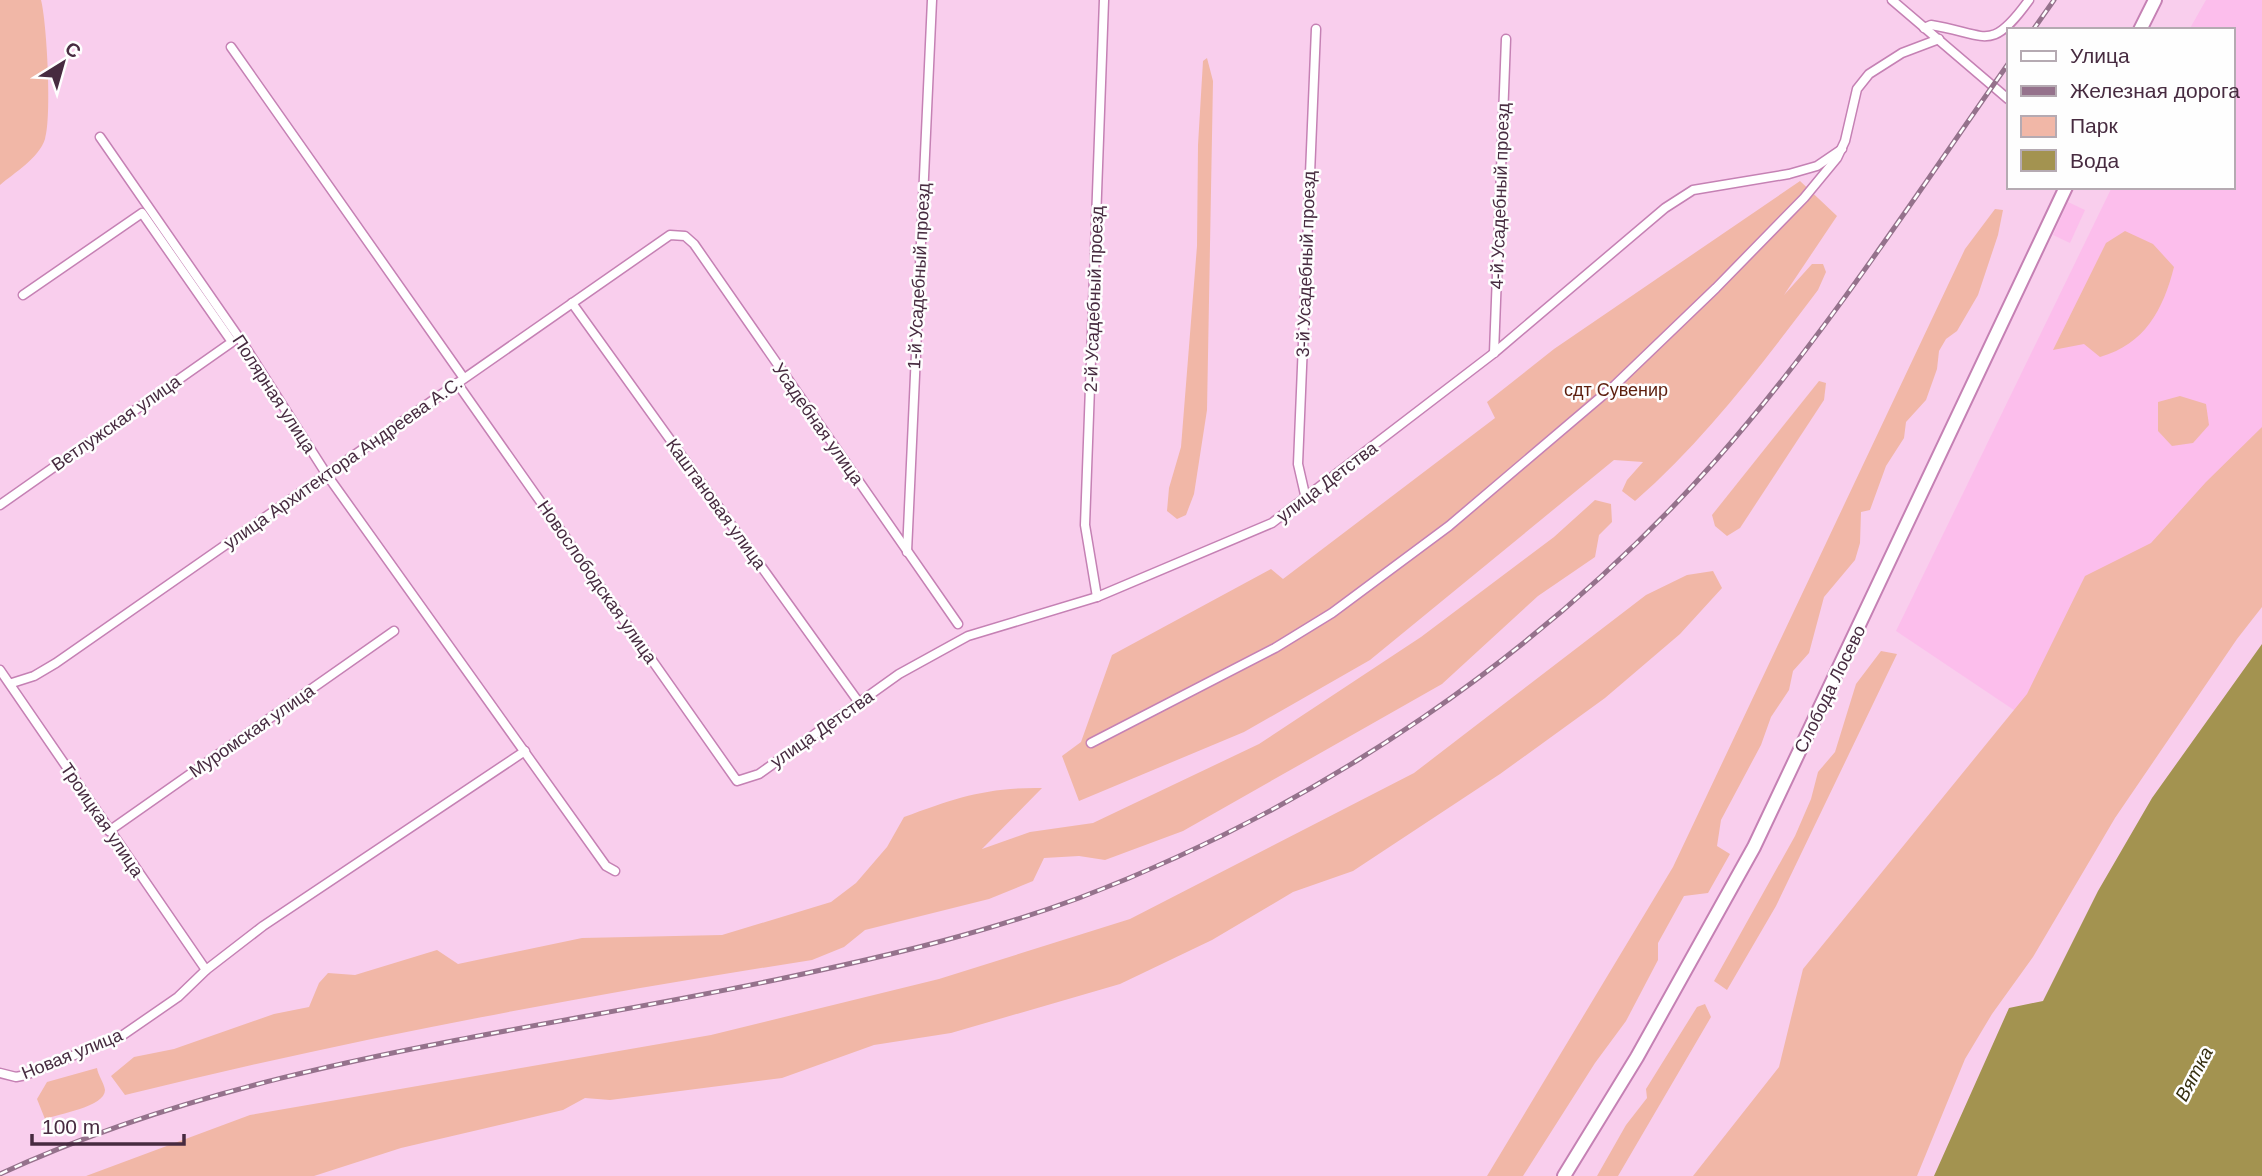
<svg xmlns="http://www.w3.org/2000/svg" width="2262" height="1176" viewBox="0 0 2262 1176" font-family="Helvetica,sans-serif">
  <rect width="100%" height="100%" fill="#f9ceed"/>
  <!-- built -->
  <g fill="#fcbeec">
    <polygon points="2206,0 2262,0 2262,580 2111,775 1896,631 2112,187 2232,187 2232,30 2189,30"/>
    <polygon points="2068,202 2085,210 2070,243 2053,235"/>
  </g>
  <!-- green -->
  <g fill="#f1b7a7">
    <path d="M0,0H41C47,23 52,118 45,139C39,158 14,173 0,185Z"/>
    <polygon points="1207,58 1213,81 1207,410 1194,494 1186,515 1177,519 1167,511 1169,488 1181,447 1197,246 1198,145 1203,61"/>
    <path d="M1800,181L1837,216L1784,295L1812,264H1823L1826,272L1818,290C1762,364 1705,440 1635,501L1622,491L1627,480L1643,462L1614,460L1370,660L1244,732L1079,801L1062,756L1081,742L1112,655L1271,569L1283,579L1495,418L1487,402L1554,349Z"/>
    <polygon points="1995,209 2003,210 1998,235 1978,295 1957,331 1946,339 1939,351 1937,369 1926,400 1906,422 1904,438 1886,466 1870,510 1861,512 1860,543 1855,560 1824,597 1809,653 1793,671 1789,690 1771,717 1761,745 1721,820 1717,846 1730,854 1708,893 1684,896 1658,943 1658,960 1626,1021 1595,1063 1523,1176 1487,1176 1673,867 1965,249"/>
    <path d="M2125,231L2153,244L2174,267C2163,310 2145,344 2100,357L2084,344L2053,350L2106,243Z"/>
    <polygon points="1819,381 1826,383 1824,400 1740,528 1727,536 1715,526 1712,515"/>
    <polygon points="2180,396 2206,404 2209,425 2193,443 2172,446 2158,431 2158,402"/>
    <polygon points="2262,427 2262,607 2237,639 2115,818 2033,957 1992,1014 1965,1059 1917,1176 1693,1176 1779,1067 1803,969 2027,694 2085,576 2151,543 2206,482"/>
    <path d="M1595,500L1611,504L1612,522L1599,535L1595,557L1538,596L1442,684L1183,831L1105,860L1079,856L1044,858L1033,881L989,899L865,930L844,947L812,960C581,996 351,1039 125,1095L111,1076L134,1057L174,1049L274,1014L309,1007L319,983L328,973L355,975L437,950L458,964L582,938L722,935L831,902L856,883L887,847L904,817C955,798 987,787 1042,788L982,849L1030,832L1093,823L1259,744L1421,637L1554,537Z"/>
    <polygon points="1713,571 1722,588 1680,634 1605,698 1500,774 1353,871 1293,892 1212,940 1120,984 951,1033 874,1045 782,1078 610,1100 585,1098 563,1110 401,1148 314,1176 86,1176 250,1115 711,1035 939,979 1130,919 1414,773 1646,595 1687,575"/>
    <polygon points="1881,651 1897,654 1776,906 1727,990 1714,981 1795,836 1811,799 1818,772 1835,752 1856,684"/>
    <polygon points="1705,1004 1711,1017 1618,1176 1597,1176 1626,1125 1647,1098 1646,1089 1697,1007"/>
    <path d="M97,1068C98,1075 104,1083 105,1090C105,1107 58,1114 45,1119L37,1099L47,1082Z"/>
  </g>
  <!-- water -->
  <polygon fill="#a39350" points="2262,644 2262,1176 1934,1176 2009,1008 2043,1001 2098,891 2152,798"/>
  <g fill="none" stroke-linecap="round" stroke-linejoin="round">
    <!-- minor casing -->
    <g stroke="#c581b4" stroke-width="11">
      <g id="minor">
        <polyline points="1892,0 2008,99"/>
        <path d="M1924,28L1931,25C1987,34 1990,54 2029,0"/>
        <polyline points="231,47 463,377"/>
        <polyline points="100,137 244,345 327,475 606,866 615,871"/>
        <polyline points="572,303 860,704"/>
        <polyline points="1494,353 1506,39"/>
        <polyline points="457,383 737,781 759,774 899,674 968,636 1097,597 1272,523 1494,353 1665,208 1693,190 1789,174 1817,166 1842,149"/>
        <polyline points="1306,499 1298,464 1316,29"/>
        <polyline points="0,505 232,342 142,213 23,295"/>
        <polyline points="907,552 932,0"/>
        <polyline points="1097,597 1085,525 1104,0"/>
        <polyline points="0,670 206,970"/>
        <polyline points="12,683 34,676 56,663 670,235 685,236 694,244 958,624"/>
        <polyline points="1091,743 1275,648 1332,613 1449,526 1615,385 1716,288 1804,198 1837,158 1845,141 1857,89 1869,74 1902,53 1939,39"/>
        <polyline points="109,831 394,631"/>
        <polyline points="0,1073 16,1077 26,1075 123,1035 178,997 206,970 263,926 525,751"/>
      </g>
    </g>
    <!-- primary casing -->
    <g stroke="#c581b4" stroke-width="16">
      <g id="primary">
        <polyline points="2140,30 2155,0"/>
        <polyline points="1564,1176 1637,1057 1754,847 2066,187"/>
      </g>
    </g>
    <!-- minor -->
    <use href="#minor" stroke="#fff" stroke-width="8"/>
    <!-- primary -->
    <use href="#primary" stroke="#fff" stroke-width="12"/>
    <!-- rail casing -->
    <g stroke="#95728c" stroke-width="5">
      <g id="rail">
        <polyline points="2033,30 2054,0"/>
        <path d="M0,1174C249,1059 524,1034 789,977C887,956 985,933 1079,898C1319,807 1545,653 1716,460C1824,337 1914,198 2008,64"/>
      </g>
    </g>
    <!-- rail -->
    <use href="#rail" stroke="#fefefe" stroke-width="2.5" stroke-dasharray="8" stroke-linecap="butt"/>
  </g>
  <g text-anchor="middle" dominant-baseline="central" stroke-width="5" stroke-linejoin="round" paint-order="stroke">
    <!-- street labels -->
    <g font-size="18" fill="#472b40" stroke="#fefefe">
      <text transform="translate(1500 196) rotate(-88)">4-й Усадебный проезд</text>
      <text transform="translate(1306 264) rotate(-88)">3-й Усадебный проезд</text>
      <text transform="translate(919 276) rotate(-87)">1-й Усадебный проезд</text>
      <text transform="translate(1094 299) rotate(-88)">2-й Усадебный проезд</text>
      <text transform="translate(274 394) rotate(57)">Полярная улица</text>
      <text transform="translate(116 423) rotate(-35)">Ветлужская улица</text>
      <text transform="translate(818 424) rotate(55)">Усадебная улица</text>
      <text transform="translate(343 463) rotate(-35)">улица Архитектора Андреева А.С.</text>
      <text transform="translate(1327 482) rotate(-37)">улица Детства</text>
      <text transform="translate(716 504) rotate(54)">Каштановая улица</text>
      <text transform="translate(597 582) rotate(55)">Новослободская улица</text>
      <text transform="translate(1830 689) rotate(-64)">Слобода Лосево</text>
      <text transform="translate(822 729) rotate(-35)">улица Детства</text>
      <text transform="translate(252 731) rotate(-35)">Муромская улица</text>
      <text transform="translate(102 820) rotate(56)">Троицкая улица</text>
      <text transform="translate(72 1054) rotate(-22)">Новая улица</text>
    </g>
    <!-- park labels -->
    <g font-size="18" fill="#5d1e0d" stroke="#fefefe">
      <text x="1616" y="390">сдт Сувенир</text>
    </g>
    <!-- water labels -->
    <g font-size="19" font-style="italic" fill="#352e0f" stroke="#fefefe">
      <text transform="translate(2194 1074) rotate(-62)">Вятка</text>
    </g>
  </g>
  <!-- legend -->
  <rect x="2007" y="28" width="228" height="161" fill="#fefefe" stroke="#b5aab2" stroke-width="2"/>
  <rect x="2021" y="51" width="35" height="10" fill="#ffffff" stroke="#b5aab2" stroke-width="2"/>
  <text x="2070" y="63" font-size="21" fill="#472b40">Улица</text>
  <rect x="2021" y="86" width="35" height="10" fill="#95728c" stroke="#b5aab2" stroke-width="2"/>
  <text x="2070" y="98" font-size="21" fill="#472b40">Железная дорога</text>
  <rect x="2021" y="116" width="35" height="21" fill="#f1b7a7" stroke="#b5aab2" stroke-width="2"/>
  <text x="2070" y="133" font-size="21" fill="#472b40">Парк</text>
  <rect x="2021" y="150" width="35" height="21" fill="#a39350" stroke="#b5aab2" stroke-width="2"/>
  <text x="2070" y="168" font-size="21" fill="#472b40">Вода</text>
  <!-- north arrow -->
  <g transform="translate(63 63) rotate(37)" stroke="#fefefe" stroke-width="5" paint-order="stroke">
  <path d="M0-5L12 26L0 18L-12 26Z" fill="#472b40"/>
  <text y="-10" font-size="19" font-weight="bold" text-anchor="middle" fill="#472b40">С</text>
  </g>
  <!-- scale -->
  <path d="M32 1134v10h152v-10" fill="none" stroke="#472b40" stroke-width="3.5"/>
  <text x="42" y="1134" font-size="21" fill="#472b40" stroke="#fefefe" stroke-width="5" paint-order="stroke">100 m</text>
</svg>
